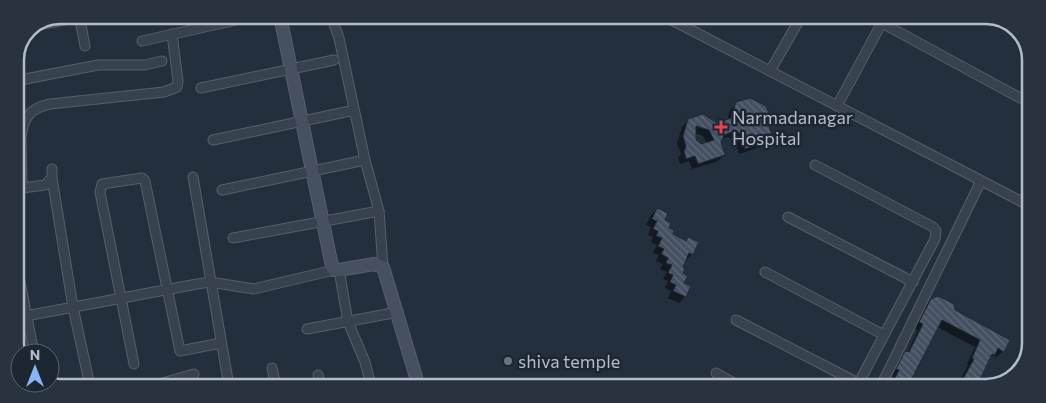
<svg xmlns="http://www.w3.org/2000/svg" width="1046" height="403" viewBox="0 0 1046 403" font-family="Commissioner,sans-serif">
  <defs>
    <pattern id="building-back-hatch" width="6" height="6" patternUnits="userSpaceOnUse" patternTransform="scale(1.25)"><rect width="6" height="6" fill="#455162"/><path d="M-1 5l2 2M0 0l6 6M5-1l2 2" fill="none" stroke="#5d6877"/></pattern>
  </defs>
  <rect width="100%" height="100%" fill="#242f3e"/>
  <!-- shadow -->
  <g fill="#0007" fill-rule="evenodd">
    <path d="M737,103L767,126L772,139L766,145L739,154L735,140L728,137L721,139L720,142L724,155L718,161L692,169L689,161L680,164L678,158L681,154L677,143L682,127L688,120L717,124L727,121L730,110ZM695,133L703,136L707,144L701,145L695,140Z"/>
    <polygon points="657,209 671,235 685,241 688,239 692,254 686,260 685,260 681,274 685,297 679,303 668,298 671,291 665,288 668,281 663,279 667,272 660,269 663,264 656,261 659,255 653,253 657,245 651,242 653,237 648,235 651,227 646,225 651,215"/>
    <polygon points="932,300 954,311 1003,351 997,357 993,355 987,361 975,388 956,388 968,365 967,364 975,347 937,327 906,388 888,388 893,377 891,375 899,358 907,353 918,330 914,328 925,306"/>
  </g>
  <!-- building -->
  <g fill="url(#building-back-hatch)" stroke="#1f2835" fill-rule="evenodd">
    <path d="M750,98L766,106L772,120L769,126L773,139L745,149L741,134L735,131L724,135L721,142L725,155L698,164L695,156L686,159L684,151L686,147L683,136L688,119L703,114L717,123L731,118L736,102ZM696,126L709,130L714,140L701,144L696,140Z"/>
    <polygon points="657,208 668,213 665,220 671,223 669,228 674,230 673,234 686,241 688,237 699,242 693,255 689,253 683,267 685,268 683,273 688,276 684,283 691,286 686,297 673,291 676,285 670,282 673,275 668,273 672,265 666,263 668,258 661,254 664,249 658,246 662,238 656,236 658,231 653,229 657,221 652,219"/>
    <polygon points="938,296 954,304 955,310 1010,340 1004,352 998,348 995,355 992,354 976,388 958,388 974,359 972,358 980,340 942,320 907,388 890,388 899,370 896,369 905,351 909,352 923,324 919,322 931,299"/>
  </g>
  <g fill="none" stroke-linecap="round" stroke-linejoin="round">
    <!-- minor casing -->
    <g stroke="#565f6c" stroke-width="11">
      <g id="minor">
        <polyline points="79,15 85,46"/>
        <polyline points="194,15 197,28"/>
        <polyline points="331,16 339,38 365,160 379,211 383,267"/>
        <polyline points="98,17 105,15"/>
        <polyline points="666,17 1030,206"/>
        <polyline points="995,17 1021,31"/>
        <polyline points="882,23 1020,98 1031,98"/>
        <polyline points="33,26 80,17"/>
        <polyline points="142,41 254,16"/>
        <polyline points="770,71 801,17"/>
        <polyline points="15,81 98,65 145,65 162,61"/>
        <polyline points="201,88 334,60"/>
        <polyline points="837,106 885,17"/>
        <polyline points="213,140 350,111"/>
        <polyline points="815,165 933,227 936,231 935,239 856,388"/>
        <polyline points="193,177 229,386"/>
        <polyline points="52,178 73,307 90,386"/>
        <path d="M22,188L21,138C23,118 30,108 50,104L164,92L177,87L178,81L172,34"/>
        <polyline points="15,189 45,185 52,178 52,169"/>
        <polyline points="222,190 365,160"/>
        <polyline points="788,217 913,282"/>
        <polyline points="233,238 379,211"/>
        <polyline points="15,256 34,353"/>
        <polyline points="339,270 348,322 365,362 371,386"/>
        <polyline points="765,272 884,335"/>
        <polyline points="15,318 197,284 210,282 254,289 334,270"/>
        <polyline points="736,320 858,383"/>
        <polyline points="307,329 398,312"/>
        <polyline points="134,364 100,192 102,184 142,178 145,181 180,351 221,343"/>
        <polyline points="272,368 276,386"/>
        <polyline points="716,373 741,387"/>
        <polyline points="318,375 321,386"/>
        <polyline points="152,386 194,374"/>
        <polyline points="880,388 981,181"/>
      </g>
    </g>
    <!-- secondary casing -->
    <g stroke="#565f6c" stroke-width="14">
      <polyline id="secondary" points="280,16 332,266 334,270 339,270 374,264 383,267 419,387"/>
    </g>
    <!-- minor -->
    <use href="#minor" stroke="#38414e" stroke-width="9"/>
    <!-- secondary -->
    <use href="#secondary" stroke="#465061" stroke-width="12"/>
  </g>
  <!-- markers -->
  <path fill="#e0444e" stroke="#1d2633" stroke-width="2" d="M718.5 119.5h5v5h5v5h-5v5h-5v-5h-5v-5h5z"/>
  <circle fill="#6b7280" stroke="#1d2633" stroke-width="2" cx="508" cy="361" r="5"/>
  <g text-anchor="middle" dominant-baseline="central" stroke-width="5" stroke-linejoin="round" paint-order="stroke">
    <!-- poi labels -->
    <g font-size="18" fill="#b4bcc9" stroke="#1d2633" text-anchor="start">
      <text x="732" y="117">Narmadanagar<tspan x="732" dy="21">Hospital</tspan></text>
      <text x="518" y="361">shiva temple</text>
    </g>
  </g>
  <!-- crop -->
  <path d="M0 0H1046V403H0ZM60 24H986A36 36 0 0 1 1022 60V343A36 36 0 0 1 986 379H60A36 36 0 0 1 24 343V60A36 36 0 0 1 60 24Z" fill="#29323f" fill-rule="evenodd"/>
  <path fill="none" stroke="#b4bcc9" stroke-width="2.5" d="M60 24H986A36 36 0 0 1 1022 60V343A36 36 0 0 1 986 379H60A36 36 0 0 1 24 343V60A36 36 0 0 1 60 24Z"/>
  <!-- north arrow -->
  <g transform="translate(35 368)"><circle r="24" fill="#1d2633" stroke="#59626f"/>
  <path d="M0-4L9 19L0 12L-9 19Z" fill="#8ab4f8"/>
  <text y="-8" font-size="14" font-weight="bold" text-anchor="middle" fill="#b4bcc9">N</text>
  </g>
</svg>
